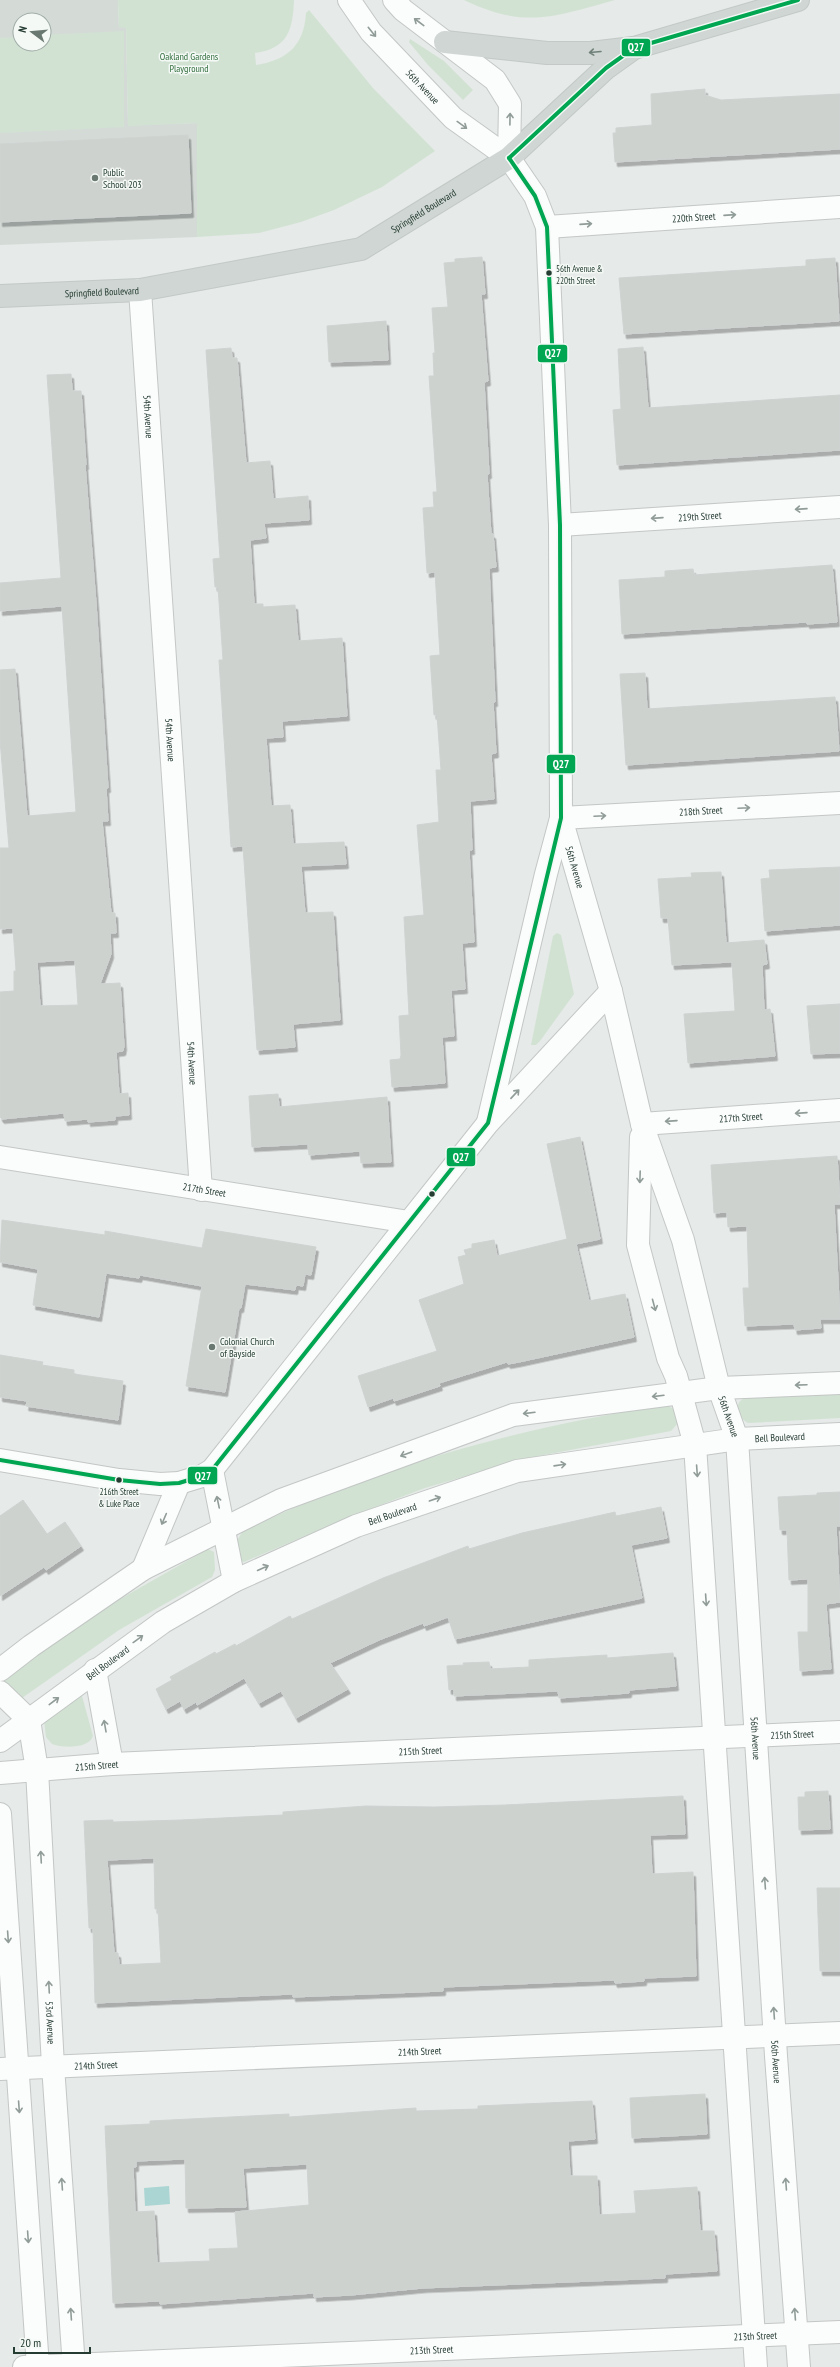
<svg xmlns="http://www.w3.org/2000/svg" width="840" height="2367" viewBox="0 0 840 2367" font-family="'PT Sans Narrow',sans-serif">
  <defs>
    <filter id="shadow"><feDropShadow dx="2.5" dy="4.5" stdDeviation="0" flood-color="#0004"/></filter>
  </defs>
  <rect width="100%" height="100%" fill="#e6eae8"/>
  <!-- built -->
  <path fill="#d4dbd7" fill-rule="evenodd" d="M0,0H118L119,27H126L128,125L197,123V237L0,245ZM20,20H44V44H20Z"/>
  <!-- green -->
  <g fill="#d1e2d3">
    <path d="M118,0H294C293,29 288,49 255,53L256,65C288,60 304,45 306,13L309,10L373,88L435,151L382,187L334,210L301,222L259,233L197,237V123L128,126L126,28L119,27Z"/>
    <path d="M464,0H615C554,17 524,29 464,0Z"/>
    <polygon points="124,31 124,127 0,133 0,38 20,37 20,44 44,44 44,35"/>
    <polygon points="410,39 444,61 473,90 463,100 428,65 409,42"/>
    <polygon points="557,933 561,935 574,994 540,1041 536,1045 531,1045 553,936"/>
    <path d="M840,1392V1418L748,1423C737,1417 732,1402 747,1397Z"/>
    <path d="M666,1405L676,1410L678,1423L671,1431L528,1458L425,1488L349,1517L244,1562L241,1561L237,1541L242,1532C375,1466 519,1428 666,1405Z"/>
    <polygon points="208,1549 214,1552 215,1570 212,1577 119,1630 22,1698 3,1683 11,1672 106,1607"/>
    <path d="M79,1693L82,1696L93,1736C89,1749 62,1748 52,1744L46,1737L43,1712Z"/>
  </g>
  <!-- water -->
  <polygon fill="#abd5d3" points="169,2186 170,2204 145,2206 144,2188"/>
  <!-- building -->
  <g fill="#cdd2cf" stroke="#cfd3d1" fill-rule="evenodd" filter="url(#shadow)">
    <polygon points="705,89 705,95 721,100 840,94 840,149 615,162 613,133 616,133 616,128 652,125 651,94"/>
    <polygon points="188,135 191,213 0,222 0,144"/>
    <polygon points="482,257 485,294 481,294 488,381 484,382 489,474 487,474 491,534 493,534 496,567 489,568 495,702 493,702 496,753 491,754 494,799 470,801 472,850 469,850 474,942 462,943 465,989 451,990 454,1036 442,1037 445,1083 392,1087 390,1060 400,1059 401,1055 399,1016 409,1015 404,917 424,915 417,825 439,822 436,770 441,770 437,715 434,715 430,656 440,655 435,572 427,573 423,508 434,507 433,492 437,492 429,376 434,376 433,353 435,353 432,308 448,307 444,263 455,262 455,259"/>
    <polygon points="835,258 839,321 624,334 619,278 806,266 806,260"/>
    <polygon points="386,321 388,360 329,362 327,326"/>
    <polygon points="643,347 648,408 840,395 840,450 617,465 613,410 621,409 618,349"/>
    <polygon points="231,348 232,358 237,358 246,463 270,461 273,499 308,496 309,520 264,523 266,538 250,540 254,604 263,604 263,607 295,605 298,641 342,638 347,716 282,721 283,737 266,738 271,806 290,805 293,844 344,842 346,864 301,866 305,913 333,912 340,1020 293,1024 295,1047 257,1050 243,846 231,847 219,660 223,660 218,587 215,587 213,559 220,558 206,350"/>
    <path d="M71,374L72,391H81L86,465H85L96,603L108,788H106L108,821H102L111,913H115L116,933H110L111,954L100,984L120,983L124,1046L123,1051L116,1052L119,1094L128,1093L129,1115L115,1116V1120L88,1122V1119L65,1121L64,1113L2,1119L0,1117V992L14,991V971H16L13,928L0,929V848H9L0,740V670L15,669L27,816L76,812L62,606L0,611V583L61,578L47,375ZM75,960L78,1005L40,1006L37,962Z"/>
    <polygon points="832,565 837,622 807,624 807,622 622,634 619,580 665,577 665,571 693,569 694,575"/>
    <polygon points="645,673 647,709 835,697 839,751 626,765 620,674"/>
    <polygon points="840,867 840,925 765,931 761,879 770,878 769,870"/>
    <polygon points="721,872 726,943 764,940 767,964 762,965 764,1010 770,1009 775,1056 688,1063 684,1014 735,1011 732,962 672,965 668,918 661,918 658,879 692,877 691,873"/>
    <polygon points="840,1004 840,1053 811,1054 807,1006"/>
    <polygon points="278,1094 279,1107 387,1097 391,1162 361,1163 360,1151 309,1155 308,1144 252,1147 249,1096"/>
    <polygon points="580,1137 600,1239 576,1244 589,1301 625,1294 634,1337 519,1362 508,1364 507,1362 439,1383 440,1386 394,1401 393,1398 368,1407 358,1376 437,1351 419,1300 464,1284 458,1257 466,1255 464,1250 472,1248 472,1244 494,1240 497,1256 567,1239 547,1144"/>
    <polygon points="837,1156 840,1204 834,1204 840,1319 820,1319 821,1328 795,1330 794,1324 745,1326 743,1288 749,1288 747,1226 728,1227 727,1212 714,1213 711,1165"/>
    <polygon points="2,1220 105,1235 105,1231 202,1248 206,1229 316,1247 311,1275 305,1274 303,1286 296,1285 295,1290 245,1284 241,1308 239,1308 225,1392 186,1386 202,1286 140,1275 139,1278 106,1273 99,1317 33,1305 38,1269 0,1262"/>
    <polygon points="0,1355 43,1362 42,1365 74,1370 74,1374 123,1381 118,1420 26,1406 27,1401 0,1397"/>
    <polygon points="840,1492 840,1526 836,1526 840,1602 826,1604 831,1669 800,1671 798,1632 808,1632 808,1579 789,1580 787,1530 780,1530 778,1497 817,1495 817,1493"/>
    <polygon points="23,1500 47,1534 65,1522 81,1546 46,1570 44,1567 0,1596 0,1516"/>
    <polygon points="661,1507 667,1538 631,1545 642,1598 455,1639 448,1617 424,1626 423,1623 379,1640 330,1663 348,1689 296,1718 281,1691 259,1703 244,1678 197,1705 196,1702 184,1709 180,1701 166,1709 156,1689 172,1680 170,1677 215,1652 216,1654 235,1644 236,1646 290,1616 292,1619 383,1578 468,1546 469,1549 522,1533 615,1512 616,1516"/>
    <polygon points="673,1653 676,1686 629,1690 629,1693 559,1698 558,1691 454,1696 454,1689 449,1690 447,1666 464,1665 463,1663 489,1662 490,1669 529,1667 529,1660 607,1655 607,1658"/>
    <polygon points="828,1791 830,1829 799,1830 798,1797 805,1797 805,1792"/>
    <path d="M683,1796L685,1834L650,1835L652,1874L693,1872L696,1976L644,1978V1981L615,1983L614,1980L443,1987V1991L293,1997V1994L95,2003L93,1928H89L84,1821L113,1820V1822L181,1820L283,1815V1812L366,1806L434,1807L505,1805ZM154,1858L155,1909H158L161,1963L119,1965L118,1953H114L107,1860Z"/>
    <polygon points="817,1888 840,1888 840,1971 820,1971"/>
    <polygon points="705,2094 707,2134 632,2138 630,2098"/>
    <path d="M592,2101L595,2139L568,2141L570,2176H597L599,2215L636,2213L634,2191L697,2187L700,2231H714L717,2271L665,2274V2278L423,2288L351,2295L314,2297V2293L160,2304V2301L113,2303L105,2126L150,2124V2121L289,2114V2117L416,2108V2111L478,2109V2106ZM185,2159L186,2208L246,2207L243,2168L307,2164L309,2205L235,2212L238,2248L209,2249L210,2261L157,2263L154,2211L135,2212L133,2167H136V2161Z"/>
  </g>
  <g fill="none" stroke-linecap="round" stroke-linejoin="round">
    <!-- minor casing -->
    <g stroke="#c3c7c5" stroke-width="24">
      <g id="minor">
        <path id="s1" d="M349,0L371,32L453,118L509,158L535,196L547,227L560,525L561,818L611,991L642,1124L683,1240L719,1388L737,1439L776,2056L799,2367"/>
        <polyline points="394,0 403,10 495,80 510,104 509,158"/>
        <path id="s2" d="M547,227L840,207"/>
        <path id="s3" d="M140,290L201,1190"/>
        <path id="s4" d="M560,525L840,507"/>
        <path id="s5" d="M561,818L840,803"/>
        <polyline points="488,1122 546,874 561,818"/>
        <path id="s6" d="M642,1124L840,1110"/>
        <polyline points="641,1137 638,1245 668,1358 676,1376 695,1445 756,2367"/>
        <path id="s7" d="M0,1157L409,1222"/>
        <polyline points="0,1460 119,1480 160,1484 179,1483 202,1476 212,1470 488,1123 611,991"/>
        <polyline points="212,1470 234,1581"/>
        <polyline points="143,1569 179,1483"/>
        <polyline points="0,1670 31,1646 143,1569 281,1500 513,1415 719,1388 840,1383"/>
        <polyline points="95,1670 112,1764"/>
        <path id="s8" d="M0,1692L29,1720L37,1770L53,2066L74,2367"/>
        <path id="s9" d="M0,1741L163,1622L234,1581L356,1526L517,1471L737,1439L840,1434"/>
        <path id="s10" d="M0,1773L112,1764L840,1732"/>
        <polyline points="0,1814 38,2367"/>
        <path id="s11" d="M0,2069L840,2033"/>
        <path id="s12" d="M24,2367L840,2332"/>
      </g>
    </g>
    <!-- major casing -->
    <g stroke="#c2c9c6" stroke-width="24">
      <g id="major">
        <polyline points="445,42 547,53 591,53 633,48"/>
        <path id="s13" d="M0,296L140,290L361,249L509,158L606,68L634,48L798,0"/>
      </g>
    </g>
    <!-- minor -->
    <use href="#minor" stroke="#fbfcfc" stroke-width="22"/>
    <!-- major -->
    <use href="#major" stroke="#cfd6d3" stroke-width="22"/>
    <!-- bus-1 casing -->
    <g stroke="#f4f9f6" stroke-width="7">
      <g id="bus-1">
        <polyline points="509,158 606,68 634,48 798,0"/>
        <polyline points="0,1460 119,1480 160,1484 179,1483 202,1476 212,1470 488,1123 561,818 560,525 547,227 535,196 509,158"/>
      </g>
    </g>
    <!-- bus-1 -->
    <use href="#bus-1" stroke="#00a651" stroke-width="4"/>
  </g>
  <!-- one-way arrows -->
  <defs><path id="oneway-shaft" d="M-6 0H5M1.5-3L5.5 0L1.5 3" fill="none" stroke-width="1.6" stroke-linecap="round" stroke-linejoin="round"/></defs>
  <g stroke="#909c97">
    <use href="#oneway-shaft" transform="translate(419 22) rotate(-143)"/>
    <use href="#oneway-shaft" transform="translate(372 32) rotate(51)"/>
    <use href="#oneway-shaft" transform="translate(510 119) rotate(-89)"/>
    <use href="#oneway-shaft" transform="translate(462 125) rotate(36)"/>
    <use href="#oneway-shaft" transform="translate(730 215) rotate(-4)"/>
    <use href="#oneway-shaft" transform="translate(586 224) rotate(-4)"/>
    <use href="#oneway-shaft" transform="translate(801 509) rotate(176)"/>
    <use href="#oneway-shaft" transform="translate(657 518) rotate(176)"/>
    <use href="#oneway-shaft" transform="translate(744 808) rotate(-3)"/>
    <use href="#oneway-shaft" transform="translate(600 816) rotate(-3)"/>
    <use href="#oneway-shaft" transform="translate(515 1094) rotate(-47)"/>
    <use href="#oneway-shaft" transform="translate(801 1113) rotate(176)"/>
    <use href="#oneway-shaft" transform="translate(671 1121) rotate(176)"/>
    <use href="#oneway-shaft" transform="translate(640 1177) rotate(92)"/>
    <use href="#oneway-shaft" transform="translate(654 1305) rotate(75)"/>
    <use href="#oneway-shaft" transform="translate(801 1385) rotate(178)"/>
    <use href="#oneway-shaft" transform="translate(658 1396) rotate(173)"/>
    <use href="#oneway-shaft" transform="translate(529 1413) rotate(173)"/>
    <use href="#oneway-shaft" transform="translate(406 1454) rotate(160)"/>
    <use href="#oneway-shaft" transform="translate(560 1465) rotate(-8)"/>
    <use href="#oneway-shaft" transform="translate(697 1471) rotate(86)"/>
    <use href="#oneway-shaft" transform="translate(435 1499) rotate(-19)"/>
    <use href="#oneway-shaft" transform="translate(218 1502) rotate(-102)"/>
    <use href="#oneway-shaft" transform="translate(164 1519) rotate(113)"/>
    <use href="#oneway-shaft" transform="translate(263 1568) rotate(-24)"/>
    <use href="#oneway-shaft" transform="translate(706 1600) rotate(86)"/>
    <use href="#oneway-shaft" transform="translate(138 1639) rotate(-36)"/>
    <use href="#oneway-shaft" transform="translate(54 1701) rotate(-37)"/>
    <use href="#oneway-shaft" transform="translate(105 1726) rotate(-100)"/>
    <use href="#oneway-shaft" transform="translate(41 1857) rotate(-93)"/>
    <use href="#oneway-shaft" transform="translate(765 1883) rotate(-94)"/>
    <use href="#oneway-shaft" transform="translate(8 1937) rotate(86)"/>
    <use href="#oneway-shaft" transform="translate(49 1987) rotate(-93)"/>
    <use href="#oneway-shaft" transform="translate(774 2013) rotate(-94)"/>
    <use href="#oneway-shaft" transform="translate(19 2107) rotate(86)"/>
    <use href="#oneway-shaft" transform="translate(62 2184) rotate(-94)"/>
    <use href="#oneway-shaft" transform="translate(786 2184) rotate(-94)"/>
    <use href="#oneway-shaft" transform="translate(28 2237) rotate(86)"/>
    <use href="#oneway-shaft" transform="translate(71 2314) rotate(-94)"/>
    <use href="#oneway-shaft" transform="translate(795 2314) rotate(-94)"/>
  </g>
  <use stroke="#71817a" href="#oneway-shaft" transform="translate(595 52) rotate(175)"/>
  <!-- markers -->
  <g fill="#697972" stroke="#f4f9f6" stroke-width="1.5">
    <circle cx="95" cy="178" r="4"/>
    <circle cx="212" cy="1347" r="4"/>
  </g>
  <g fill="#253c32" stroke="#f4f9f6" stroke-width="1.5">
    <circle cx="549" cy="273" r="3.5"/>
    <circle cx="432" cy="1194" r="3.5"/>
    <circle cx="119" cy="1480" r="3.5"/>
  </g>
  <g text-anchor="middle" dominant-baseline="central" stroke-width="3" stroke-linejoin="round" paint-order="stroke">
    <!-- bus labels -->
    <g font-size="9" fill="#253c32" stroke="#f4f9f6" text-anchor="start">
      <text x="556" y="268">56th Avenue &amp;<tspan x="556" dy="12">220th Street</tspan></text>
      <text x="119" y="1491" text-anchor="middle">216th Street<tspan x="119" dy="12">&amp; Luke Place</tspan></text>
    </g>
    <!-- park labels -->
    <g font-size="10" fill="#336f3f" stroke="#f4f9f6">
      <text x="189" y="56">Oakland Gardens<tspan x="189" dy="12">Playground</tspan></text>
    </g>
    <!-- street labels -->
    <g font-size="10" fill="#253c32" stroke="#f4f9f6">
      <text stroke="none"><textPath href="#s1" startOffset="114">56th Avenue</textPath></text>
      <text stroke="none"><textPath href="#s13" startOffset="438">Springfield Boulevard</textPath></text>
      <text stroke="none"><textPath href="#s2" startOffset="147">220th Street</textPath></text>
      <text stroke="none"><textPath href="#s13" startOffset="102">Springfield Boulevard</textPath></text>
      <text stroke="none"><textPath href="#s3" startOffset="127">54th Avenue</textPath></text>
      <text stroke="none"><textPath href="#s4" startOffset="140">219th Street</textPath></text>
      <text stroke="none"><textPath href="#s3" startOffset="451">54th Avenue</textPath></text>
      <text stroke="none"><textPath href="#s5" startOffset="140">218th Street</textPath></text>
      <text stroke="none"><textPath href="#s1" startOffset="948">56th Avenue</textPath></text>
      <text stroke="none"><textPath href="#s3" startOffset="775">54th Avenue</textPath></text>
      <text stroke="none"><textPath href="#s6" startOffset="99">217th Street</textPath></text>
      <text stroke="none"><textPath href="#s7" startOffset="207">217th Street</textPath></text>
      <text stroke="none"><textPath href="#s1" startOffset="1519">56th Avenue</textPath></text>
      <text stroke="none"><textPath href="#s9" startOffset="853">Bell Boulevard</textPath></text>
      <text stroke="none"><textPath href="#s9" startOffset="456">Bell Boulevard</textPath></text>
      <text stroke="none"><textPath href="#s9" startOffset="133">Bell Boulevard</textPath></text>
      <text stroke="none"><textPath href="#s10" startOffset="793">215th Street</textPath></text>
      <text stroke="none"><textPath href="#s1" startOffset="1843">56th Avenue</textPath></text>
      <text stroke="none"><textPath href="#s10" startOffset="421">215th Street</textPath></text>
      <text stroke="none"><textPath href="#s10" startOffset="97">215th Street</textPath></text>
      <text stroke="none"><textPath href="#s8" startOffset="344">53rd Avenue</textPath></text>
      <text stroke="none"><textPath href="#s11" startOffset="420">214th Street</textPath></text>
      <text stroke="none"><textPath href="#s1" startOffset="2167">56th Avenue</textPath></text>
      <text stroke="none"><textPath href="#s11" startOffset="96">214th Street</textPath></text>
      <text stroke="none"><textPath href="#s12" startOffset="732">213th Street</textPath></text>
      <text stroke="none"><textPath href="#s12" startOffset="408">213th Street</textPath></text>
    </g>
    <!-- poi labels -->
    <g font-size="10" fill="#253c32" stroke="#f4f9f6" text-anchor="start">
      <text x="103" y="172">Public<tspan x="103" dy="12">School 203</tspan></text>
      <text x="220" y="1341">Colonial Church<tspan x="220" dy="12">of Bayside</tspan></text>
    </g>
  </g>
  <g stroke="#f4f9f6" stroke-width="1.5">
    <rect x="621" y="38" width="30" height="19" rx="4" fill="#00a651"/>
    <rect x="537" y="344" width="31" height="19" rx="4" fill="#00a651"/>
    <rect x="546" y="754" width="30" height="20" rx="4" fill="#00a651"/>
    <rect x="446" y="1147" width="30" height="20" rx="4" fill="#00a651"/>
    <rect x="187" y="1466" width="31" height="19" rx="4" fill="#00a651"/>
  </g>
  <g font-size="11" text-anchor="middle" font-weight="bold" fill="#fff">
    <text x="636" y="51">Q27</text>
    <text x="553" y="357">Q27</text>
    <text x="561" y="768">Q27</text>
    <text x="461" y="1161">Q27</text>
    <text x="203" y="1480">Q27</text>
  </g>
  <!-- north arrow -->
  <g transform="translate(32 32) rotate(286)"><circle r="19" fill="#f4f9f6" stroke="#a1ada8"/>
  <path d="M0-3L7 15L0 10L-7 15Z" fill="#697972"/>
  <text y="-6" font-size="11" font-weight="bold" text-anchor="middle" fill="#253c32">N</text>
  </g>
  <!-- scale -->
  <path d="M14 2347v6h76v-6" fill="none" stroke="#253c32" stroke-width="2"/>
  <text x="20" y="2347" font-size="12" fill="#253c32" stroke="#f4f9f6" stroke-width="3" paint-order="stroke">20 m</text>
</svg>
